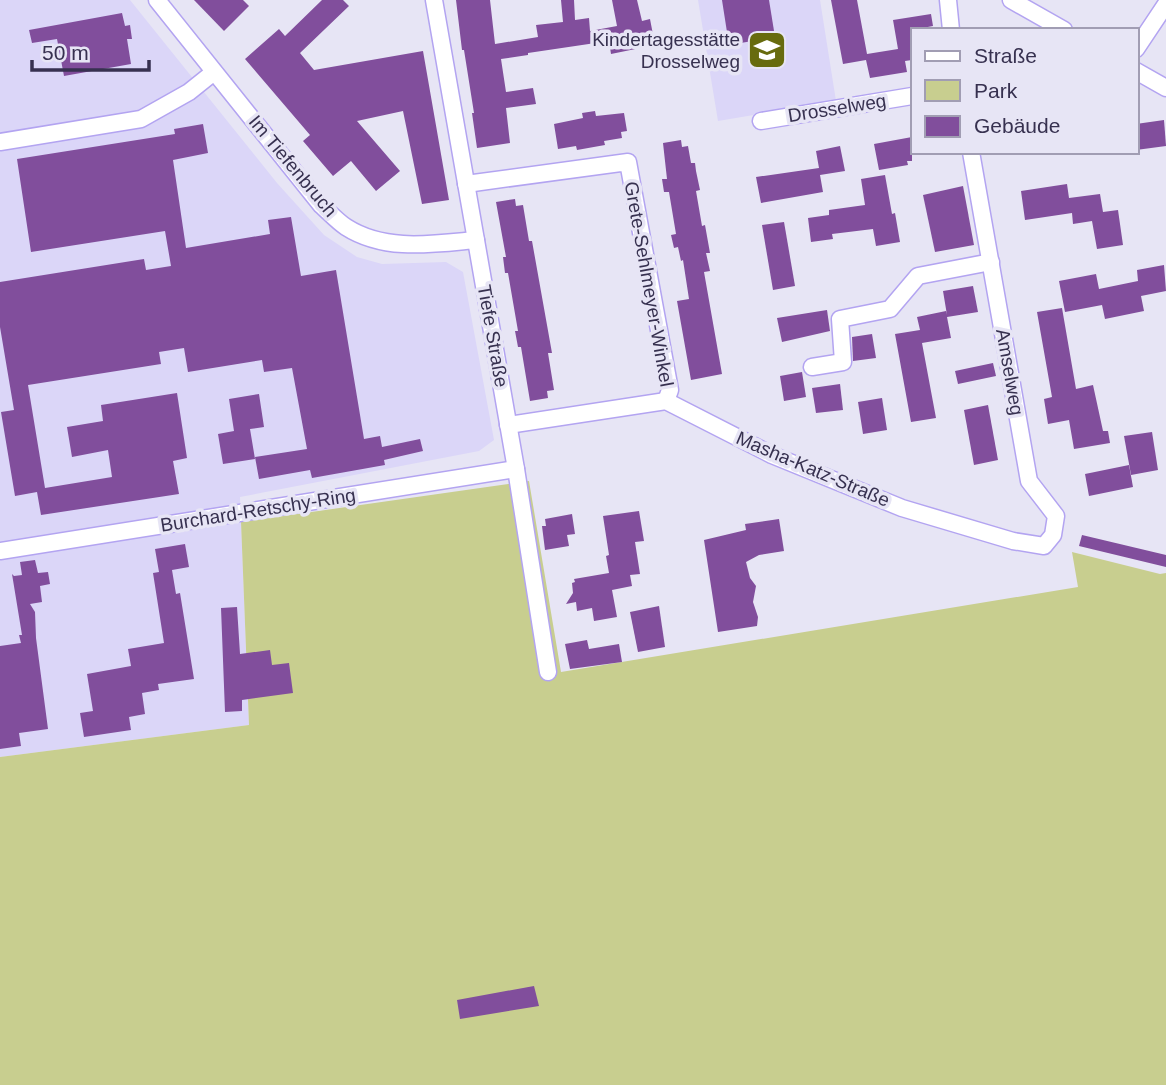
<svg xmlns="http://www.w3.org/2000/svg" width="1166" height="1085" viewBox="0 0 1166 1085" font-family="Arial,sans-serif">
  <rect width="100%" height="100%" fill="#e7e5f5"/>
  <!-- built -->
  <g fill="#dbd6f8">
    <polygon points="0,0 130,0 277,183 324,235 357,257 382,264 446,262 463,272 494,440 479,451 240,497 249,725 0,757"/>
    <polygon points="698,0 820,0 836,101 718,121"/>
  </g>
  <!-- green -->
  <polygon fill="#c8ce8f" points="529,481 561,672 1078,587 1072,552 1160,574 1166,573 1166,1085 0,1085 0,757 249,725 241,522"/>
  <!-- building -->
  <g fill="#814e9c">
    <polygon points="194,0 243,0 249,6 224,31"/>
    <polygon points="322,0 343,0 349,6 300,53 314,70 423,51 449,200 422,204 403,111 357,121 400,171 376,191 351,161 333,176 303,141 310,135 245,59 279,29 285,36"/>
    <polygon points="456,0 490,0 495,44 538,37 536,25 563,22 561,0 574,0 575,20 589,18 590,31 617,26 612,0 637,0 642,21 650,19 655,45 611,54 609,41 528,53 528,55 501,59 506,92 533,88 536,104 506,108 510,143 477,148 472,113 474,113 464,50 462,50"/>
    <polygon points="722,0 769,0 775,37 729,45"/>
    <polygon points="831,0 857,0 867,54 898,49 893,20 931,14 933,26 912,30 912,60 905,61 907,72 870,78 866,60 843,64"/>
    <polygon points="122,13 125,26 130,25 132,39 127,39 131,64 64,76 57,39 32,43 29,30"/>
    <polygon points="595,111 596,116 624,113 627,131 621,132 622,138 604,141 605,145 577,150 576,146 558,149 554,124 583,118 582,113"/>
    <polygon points="1164,120 1166,146 1136,150 1136,124"/>
    <polygon points="203,124 208,153 173,160 186,248 270,234 268,220 291,217 301,276 336,270 364,439 380,436 382,447 420,439 423,451 384,460 385,465 312,478 310,470 259,479 255,457 307,449 292,368 264,372 262,360 188,372 184,348 159,352 161,364 28,385 45,488 112,477 108,450 72,457 67,427 103,421 101,405 177,393 187,458 173,461 179,494 41,515 37,492 15,496 1,412 14,410 0,327 0,282 144,259 146,270 171,266 165,231 31,252 17,159 175,134 174,129"/>
    <polygon points="912,137 912,161 907,161 908,165 879,170 874,144"/>
    <polygon points="681,140 682,147 688,146 691,163 695,163 696,171 700,190 696,191 702,226 705,225 710,253 706,253 710,271 704,272 722,374 691,380 677,301 689,299 683,260 681,261 678,247 674,248 671,235 676,234 669,192 664,192 662,179 667,179 663,143"/>
    <polygon points="840,146 845,171 820,175 823,192 761,203 756,177 819,168 816,151"/>
    <polygon points="885,175 892,214 895,213 900,242 876,246 873,229 832,234 833,239 811,242 808,218 829,215 829,210 865,205 861,179"/>
    <polygon points="1067,184 1069,198 1100,194 1103,212 1118,210 1123,245 1097,249 1092,221 1073,224 1072,213 1025,220 1021,191"/>
    <polygon points="963,186 974,245 935,252 923,195"/>
    <polygon points="515,199 516,206 523,205 529,241 532,241 552,353 548,353 554,390 547,391 548,398 530,401 521,347 518,347 515,331 518,331 508,273 505,273 503,257 506,257 496,202"/>
    <polygon points="784,222 795,286 773,290 762,225"/>
    <polygon points="1164,265 1166,291 1141,296 1144,311 1105,319 1102,305 1065,312 1059,281 1096,274 1099,289 1138,281 1137,270"/>
    <polygon points="973,286 978,312 947,317 951,338 922,343 936,418 911,422 895,334 920,330 917,317 946,311 947,315 943,291"/>
    <polygon points="1062,308 1076,389 1093,385 1103,431 1108,431 1110,443 1074,449 1069,420 1048,424 1044,399 1052,397 1037,312"/>
    <polygon points="827,310 830,331 782,342 777,318"/>
    <polygon points="872,334 876,358 853,361 852,337"/>
    <polygon points="993,363 996,376 958,384 955,371"/>
    <polygon points="802,372 806,397 784,401 780,376"/>
    <polygon points="840,384 843,410 816,413 812,388"/>
    <polygon points="259,394 264,427 250,429 255,459 223,464 218,434 234,431 229,399"/>
    <polygon points="882,398 887,430 863,434 858,402"/>
    <polygon points="988,405 998,460 974,465 964,410"/>
    <polygon points="1152,432 1158,470 1131,475 1124,436"/>
    <polygon points="1129,465 1133,487 1089,496 1085,474"/>
    <polygon points="639,511 644,541 635,542 640,574 630,575 632,586 612,590 617,617 594,621 592,608 577,611 576,602 566,604 573,593 572,583 575,582 574,579 609,573 606,556 609,555 603,516"/>
    <polygon points="572,514 575,534 567,535 569,546 545,550 542,526 546,526 545,519"/>
    <polygon points="779,519 784,551 759,555 746,562 750,578 756,586 753,602 758,617 757,626 718,632 704,540 746,530 745,524"/>
    <polygon points="1082,535 1166,555 1166,567 1079,546"/>
    <polygon points="185,544 189,567 172,570 176,594 180,593 194,679 158,684 159,690 142,693 145,714 129,717 131,730 84,737 80,713 93,711 87,674 131,666 128,649 164,643 153,573 159,572 155,549"/>
    <polygon points="35,560 38,573 48,572 50,584 40,586 42,602 30,604 35,612 36,638 48,729 19,733 21,746 0,749 0,646 21,643 19,635 22,635 12,574 14,576 22,575 20,562"/>
    <polygon points="659,606 665,647 638,652 630,612"/>
    <polygon points="237,607 240,654 270,650 272,665 289,663 293,693 242,700 242,711 225,712 221,608"/>
    <polygon points="587,640 589,649 619,644 622,662 570,669 565,644"/>
    <polygon points="534,986 539,1006 460,1019 457,1000"/>
  </g>
  <g fill="none" stroke-linecap="round" stroke-linejoin="round">
    <!-- street casing -->
    <g stroke="#b3a4f1" stroke-width="19">
      <g id="street">
        <path d="M157,0L321,205C329,212 337,221 346,227C385,252 433,244 476,240"/>
        <polyline points="434,0 516,469 548,672"/>
        <polyline points="948,0 951,30"/>
        <polyline points="1011,0 1064,30"/>
        <polyline points="1136,49 1166,4"/>
        <polyline points="1136,71 1166,88"/>
        <polyline points="761,121 912,96"/>
        <polyline points="0,142 141,119 189,92 214,72"/>
        <polyline points="466,184 628,162 670,390 666,401"/>
        <polyline points="812,367 843,362 840,319 890,309 918,276 991,262"/>
        <polyline points="508,425 666,401 772,455 902,508 1013,541 1044,546 1053,535 1056,516 1029,481 971,152"/>
        <polyline points="0,551 516,469"/>
      </g>
    </g>
    <!-- street -->
    <use href="#street" stroke="#fff" stroke-width="16"/>
  </g>
  <!-- icons -->
  <defs>
    <g id="school-square" transform="scale(2.0125)"><rect x="-9" y="-9" width="18" height="18" rx="4" fill="#676b0e" stroke="#e7e5f5"/><path d="M0-5L7-2L0 1L-7-2ZM-4 1L0 2.5L4 1V4Q0 6-4 4Z" fill="#fff"/></g>
  </defs>
  <g fill-rule="evenodd">
    <use href="#school-square" x="767" y="50"/>
  </g>
  <g text-anchor="middle" dominant-baseline="central" stroke-width="7" stroke-linejoin="round" paint-order="stroke">
    <!-- poi labels -->
    <g font-size="19" fill="#373150" stroke="#e7e5f5" text-anchor="end">
      <text x="740" y="39">Kindertagesstätte<tspan x="740" dy="22">Drosselweg</tspan></text>
    </g>
    <!-- street labels -->
    <g font-size="19" fill="#373150" stroke="#e7e5f5">
      <text transform="translate(837 108) rotate(-9)">Drosselweg</text>
      <text transform="translate(293 166) rotate(50)">Im Tiefenbruch</text>
      <text transform="translate(649 284) rotate(80)">Grete-Sehlmeyer-Winkel</text>
      <text transform="translate(493 336) rotate(80)">Tiefe Straße</text>
      <text transform="translate(1010 372) rotate(80)">Amselweg</text>
      <text transform="translate(813 469) rotate(23)">Masha-Katz-Straße</text>
      <text transform="translate(258 510) rotate(-9)">Burchard-Retschy-Ring</text>
    </g>
  </g>
  <!-- legend -->
  <rect x="911" y="28" width="228" height="126" fill="#e7e5f5" stroke="#a19db3" stroke-width="2"/>
  <rect x="925" y="51" width="35" height="10" fill="#ffffff" stroke="#a19db3" stroke-width="2"/>
  <text x="974" y="63" font-size="21" fill="#373150">Straße</text>
  <rect x="925" y="80" width="35" height="21" fill="#c8ce8f" stroke="#a19db3" stroke-width="2"/>
  <text x="974" y="98" font-size="21" fill="#373150">Park</text>
  <rect x="925" y="116" width="35" height="21" fill="#814e9c" stroke="#a19db3" stroke-width="2"/>
  <text x="974" y="133" font-size="21" fill="#373150">Gebäude</text>
  <!-- scale -->
  <path d="M32 60v10h117v-10" fill="none" stroke="#373150" stroke-width="3.5"/>
  <text x="42" y="60" font-size="21" fill="#373150" stroke="#e7e5f5" stroke-width="5" paint-order="stroke">50 m</text>
</svg>
